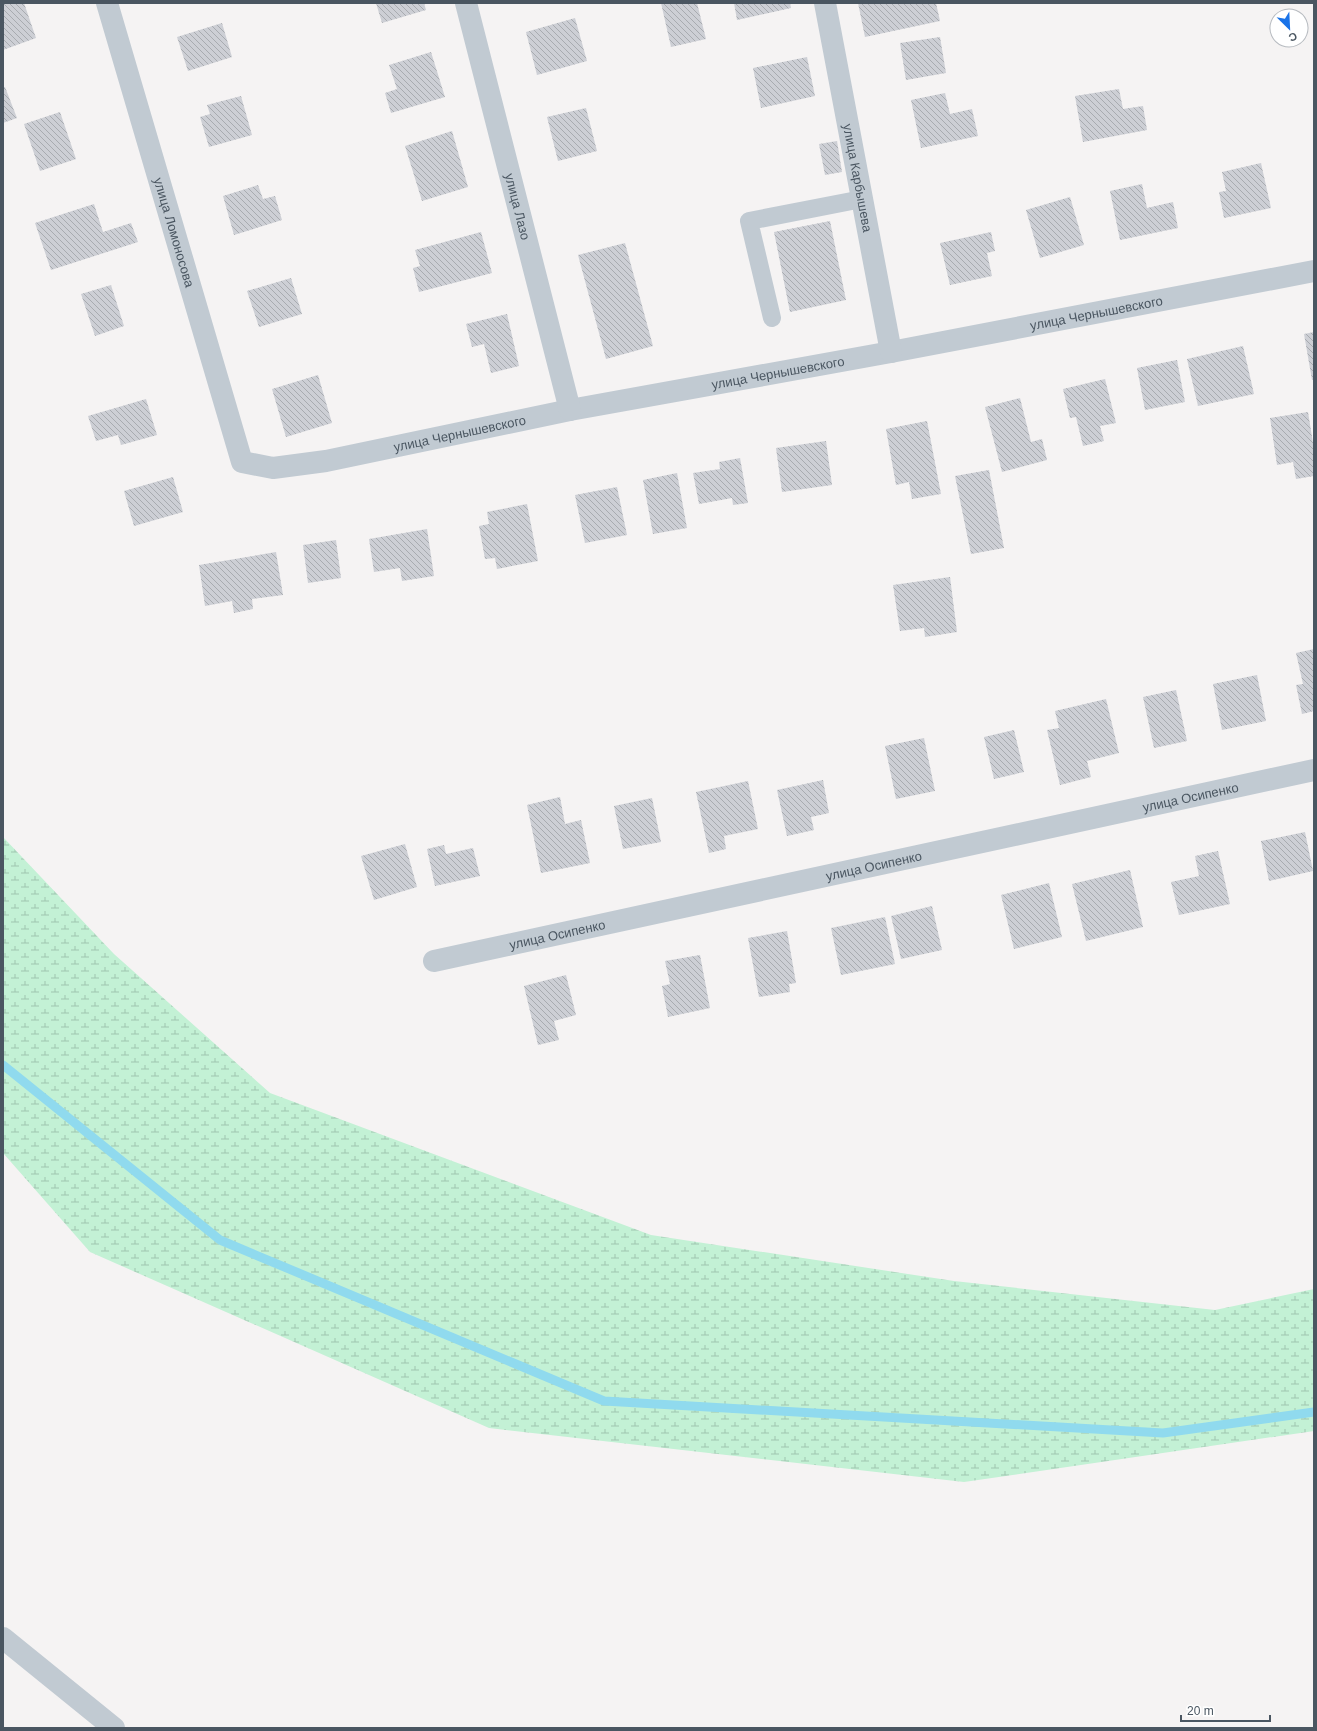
<svg xmlns="http://www.w3.org/2000/svg" width="1317" height="1731" viewBox="0 0 1317 1731" font-family="Arial,sans-serif">
  <defs>
    <pattern id="wetland-marsh" width="20" height="14" patternUnits="userSpaceOnUse"><rect width="20" height="14" fill="#c3f1d5"/><path d="M1 5h8M5 5V1M11 12h8M15 12V8" fill="none" stroke="#a0c6b0"/></pattern>
    <pattern id="building-back-hatch" width="6" height="6" patternUnits="userSpaceOnUse"><rect width="6" height="6" fill="#cdcfd5"/><path d="M-1 5l2 2M0 0l6 6M5-1l2 2" fill="none" stroke="#a8abb0"/></pattern>
  </defs>
  <rect width="100%" height="100%" fill="#f5f3f3"/>
  <!-- wetland -->
  <polygon fill="url(#wetland-marsh)" points="3,837 114,954 270,1093 651,1235 954,1281 1215,1310 1314,1289 1314,1431 964,1482 489,1428 90,1252 3,1153"/>
  <g fill="none" stroke-linecap="round" stroke-linejoin="round">
    <!-- stream -->
    <polyline stroke="#90daee" stroke-width="9" points="3,1065 220,1240 604,1401 1163,1433 1314,1412"/>
  </g>
  <!-- building -->
  <g fill="url(#building-back-hatch)">
    <polygon points="3,3 24,3 36,38 3,50"/>
    <polygon points="376,3 424,3 426,10 382,23"/>
    <polygon points="661,3 697,3 706,39 671,47"/>
    <polygon points="734,3 790,3 791,8 737,20"/>
    <polygon points="858,3 936,3 940,21 865,37"/>
    <polygon points="575,18 587,61 537,75 526,32"/>
    <polygon points="222,23 232,57 188,71 177,37"/>
    <polygon points="940,37 946,73 906,80 900,43"/>
    <polygon points="431,52 445,97 391,113 385,93 397,89 389,65"/>
    <polygon points="807,57 815,96 761,108 753,68"/>
    <polygon points="3,87 5,87 17,118 3,123"/>
    <polygon points="1119,89 1123,109 1143,106 1147,130 1083,142 1075,96"/>
    <polygon points="945,93 950,114 972,109 978,136 921,148 911,100"/>
    <polygon points="241,96 252,135 209,147 200,117 210,114 207,105"/>
    <polygon points="586,108 597,151 558,161 547,117"/>
    <polygon points="60,112 76,159 40,171 24,124"/>
    <polygon points="452,131 468,187 422,201 405,146"/>
    <polygon points="837,141 842,172 825,175 819,144"/>
    <polygon points="1261,163 1271,208 1224,218 1219,192 1226,191 1222,172"/>
    <polygon points="1142,184 1147,208 1173,202 1178,228 1120,240 1110,191"/>
    <polygon points="258,185 263,199 275,196 282,220 234,235 223,196"/>
    <polygon points="1070,197 1084,245 1040,258 1026,210"/>
    <polygon points="94,204 103,232 131,223 138,242 51,270 35,223"/>
    <polygon points="830,221 846,300 790,312 774,232"/>
    <polygon points="481,232 492,273 419,292 413,268 420,266 415,250"/>
    <polygon points="991,232 995,251 987,253 992,276 950,285 940,243"/>
    <polygon points="625,243 653,346 606,359 578,255"/>
    <polygon points="291,278 302,314 259,327 247,291"/>
    <polygon points="111,285 124,326 95,336 81,294"/>
    <polygon points="507,314 519,366 491,373 484,344 472,347 466,324"/>
    <polygon points="1314,332 1314,380 1312,380 1304,334"/>
    <polygon points="1243,346 1254,394 1198,406 1187,359"/>
    <polygon points="1177,360 1185,402 1145,410 1137,368"/>
    <polygon points="318,375 332,423 286,437 272,389"/>
    <polygon points="1105,379 1116,423 1100,426 1104,441 1083,446 1076,417 1070,418 1063,389"/>
    <polygon points="1020,398 1031,442 1042,439 1047,460 1002,472 985,407"/>
    <polygon points="146,399 157,435 121,445 118,435 96,441 88,416"/>
    <polygon points="1308,412 1314,449 1314,476 1296,479 1293,462 1277,465 1270,418"/>
    <polygon points="927,421 941,494 912,499 909,482 896,485 886,429"/>
    <polygon points="826,441 832,485 782,492 776,448"/>
    <polygon points="740,458 748,503 733,505 732,498 699,504 693,473 720,469 719,462"/>
    <polygon points="989,470 1004,548 971,554 955,476"/>
    <polygon points="677,473 687,528 653,534 643,480"/>
    <polygon points="173,477 183,512 134,526 124,491"/>
    <polygon points="617,487 627,535 585,543 575,495"/>
    <polygon points="527,504 538,561 497,569 495,558 485,559 479,526 489,524 487,512"/>
    <polygon points="427,529 434,576 402,581 400,568 374,572 369,539"/>
    <polygon points="336,540 341,578 308,583 303,545"/>
    <polygon points="276,552 283,595 252,599 253,609 234,613 232,601 205,606 199,565"/>
    <polygon points="950,577 957,632 925,637 924,628 900,631 893,585"/>
    <polygon points="1314,649 1314,711 1302,714 1296,685 1303,684 1296,653"/>
    <polygon points="1257,675 1266,721 1222,730 1213,684"/>
    <polygon points="1176,690 1187,741 1154,748 1143,697"/>
    <polygon points="1106,699 1119,753 1087,761 1091,777 1060,785 1047,730 1059,728 1055,711"/>
    <polygon points="1014,730 1024,772 994,779 984,737"/>
    <polygon points="924,738 935,791 896,799 885,746"/>
    <polygon points="823,780 829,813 811,817 814,830 787,836 777,790"/>
    <polygon points="748,781 758,829 724,836 726,849 709,853 696,792"/>
    <polygon points="560,797 565,824 581,820 590,863 541,873 527,805"/>
    <polygon points="652,798 661,842 623,849 614,806"/>
    <polygon points="1305,832 1313,871 1269,881 1261,841"/>
    <polygon points="405,844 417,887 374,900 361,856"/>
    <polygon points="444,845 446,854 473,848 480,876 435,886 427,849"/>
    <polygon points="1218,851 1230,904 1179,915 1171,882 1199,876 1195,856"/>
    <polygon points="1130,870 1143,927 1086,941 1072,884"/>
    <polygon points="1049,883 1062,937 1014,949 1001,895"/>
    <polygon points="932,906 942,950 901,959 891,916"/>
    <polygon points="885,917 895,964 841,975 831,928"/>
    <polygon points="787,931 796,983 789,984 790,992 759,997 748,938"/>
    <polygon points="700,955 710,1008 668,1017 662,986 670,984 665,961"/>
    <polygon points="566,975 576,1015 554,1021 559,1040 538,1045 524,986"/>
  </g>
  <g fill="none" stroke-linecap="round" stroke-linejoin="round">
    <!-- lane -->
    <polyline stroke="#c1cad2" stroke-width="18" points="772,318 749,221 862,199"/>
    <!-- street -->
    <g stroke="#c1cad2" stroke-width="22">
      <path id="s1" d="M107,3L242,462L273,468L326,461L570,410L891,352L1314,271"/>
      <path id="s2" d="M466,3L570,410"/>
      <path id="s3" d="M825,3L891,352"/>
      <path id="s4" d="M434,961L1314,770"/>
      <polyline points="3,1638 114,1728"/>
    </g>
  </g>
  <g text-anchor="middle" dominant-baseline="central" stroke-width="3" stroke-linejoin="round" paint-order="stroke">
    <!-- street labels -->
    <g font-size="13" fill="#4a5661" stroke="#fff">
      <text stroke="none"><textPath href="#s3" startOffset="178">улица Карбышева</textPath></text>
      <text stroke="none"><textPath href="#s2" startOffset="210">улица Лазо</textPath></text>
      <text stroke="none"><textPath href="#s1" startOffset="239">улица Ломоносова</textPath></text>
      <text stroke="none"><textPath href="#s1" startOffset="1348">улица Чернышевского</textPath></text>
      <text stroke="none"><textPath href="#s1" startOffset="1024">улица Чернышевского</textPath></text>
      <text stroke="none"><textPath href="#s1" startOffset="700">улица Чернышевского</textPath></text>
      <text stroke="none"><textPath href="#s4" startOffset="774">улица Осипенко</textPath></text>
      <text stroke="none"><textPath href="#s4" startOffset="450">улица Осипенко</textPath></text>
      <text stroke="none"><textPath href="#s4" startOffset="126">улица Осипенко</textPath></text>
    </g>
  </g>
  <!-- border -->
  <rect width="1317" height="1731" fill="none" stroke="#4a5661" stroke-width="8"/>
  <!-- north arrow -->
  <g transform="translate(1289 28) rotate(156)"><circle r="19" fill="#ffffff" stroke="#b7bbc0"/>
  <path d="M0-3L7 15L0 10L-7 15Z" fill="#1a73e8"/>
  <text y="-6" font-size="11" font-weight="bold" text-anchor="middle" fill="#4a5661">С</text>
  </g>
  <!-- scale -->
  <path d="M1181 1715v6h89v-6" fill="none" stroke="#4a5661" stroke-width="2"/>
  <text x="1187" y="1715" font-size="12" fill="#4a5661" stroke="#ffffff" stroke-width="3" paint-order="stroke">20 m</text>
</svg>
